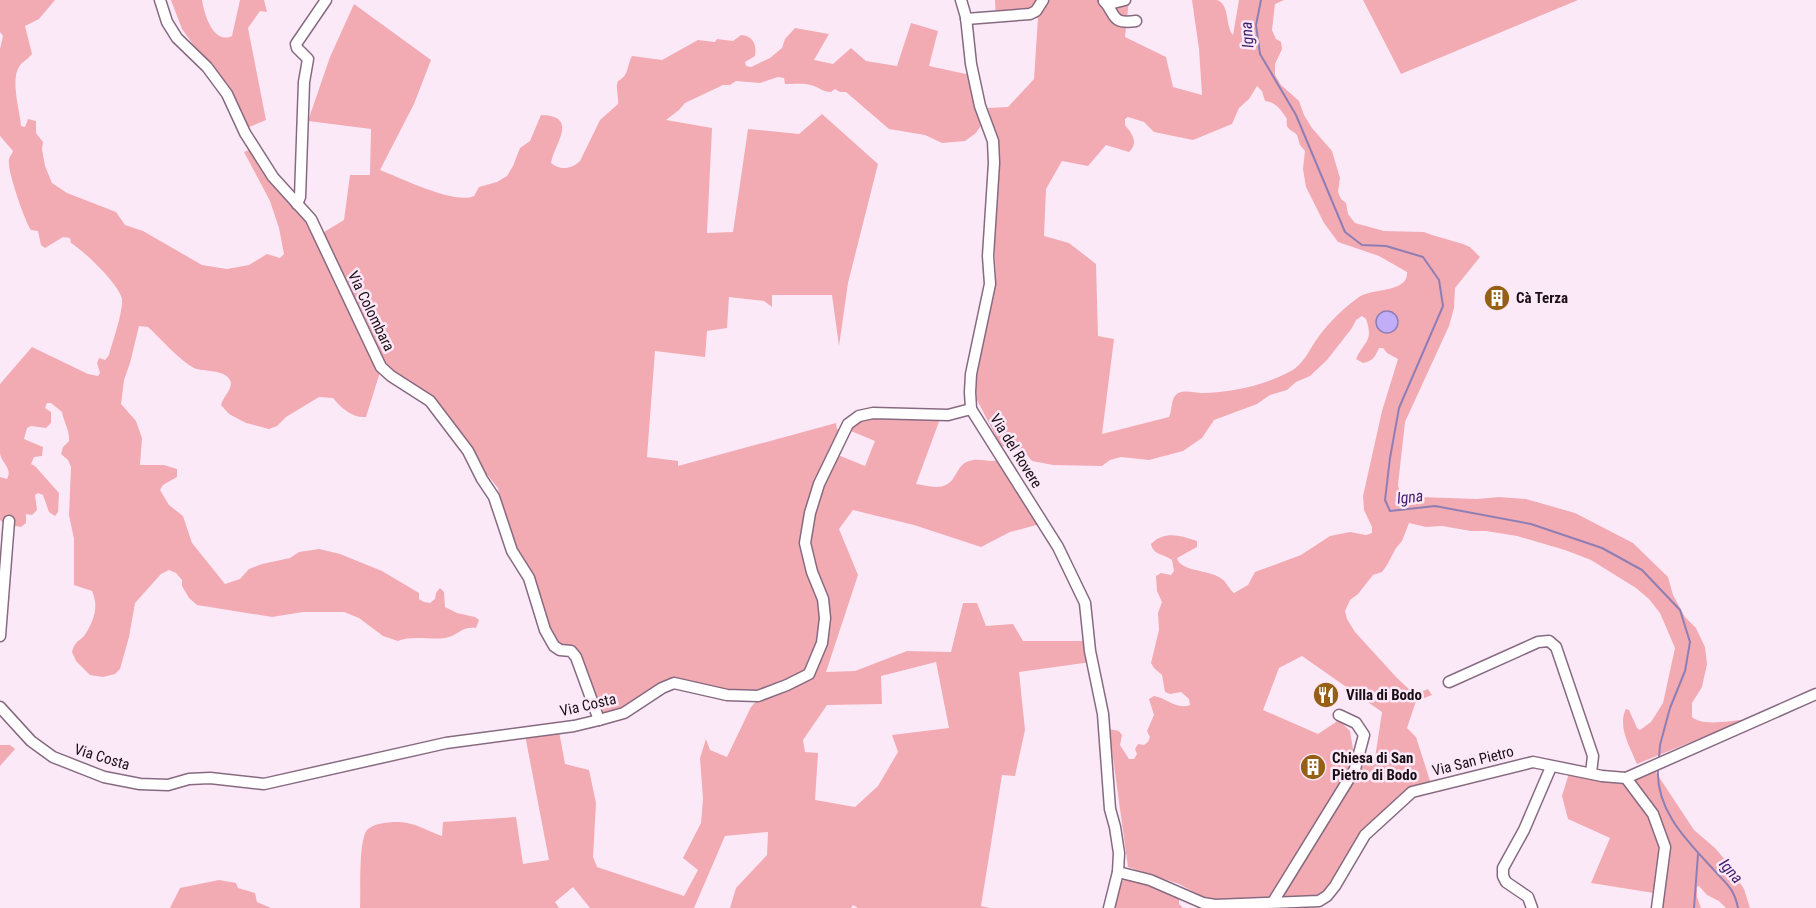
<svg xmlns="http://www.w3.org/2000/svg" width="1816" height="908" viewBox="0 0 1816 908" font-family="'Roboto Condensed',sans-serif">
  <rect width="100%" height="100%" fill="#fce9f8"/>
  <!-- green -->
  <g fill="#f3abb3" fill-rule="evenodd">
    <path d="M0,0H55L39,19L25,26L32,54C29,58 24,61 21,64C9,78 20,110 21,126L25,127L28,119L36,121V133L43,142L42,149L45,166L52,183L67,193L116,212L125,225L143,231L202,265L227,269L249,265L267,254L280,258L284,254L279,228L270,201L244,152L254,148L319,235L344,220L350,175H370L371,129L308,121L330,57L354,4L431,60L414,104L380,170C401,178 455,205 474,196L479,187L497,182L507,176L513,166L520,148L530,141L541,115C580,116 554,144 551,163C560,171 572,169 580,161L600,120L618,104C619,96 615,88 618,81C629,76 627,65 632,56L662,60L698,40L715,42L717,39L733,41L741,35C753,36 757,44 755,56L745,62L746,66L751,67L770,58L782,48L785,39L795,28L829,34L814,60L833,64L851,48L866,61L897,66L911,23L938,31L929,66L975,76L984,121L976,133L965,141L942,143L925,135L889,129L846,92H840L835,89L831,92C822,92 819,87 811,85C805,83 792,84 785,84L784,78L778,77L760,83L736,81L730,85H723L685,103L679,110L666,120L712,128L707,233L733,232L748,129L799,134L822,114L878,164L848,283L839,346L832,295H772V307L764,301L729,297L727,328L707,331L705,357L655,351L647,457L678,461V466L836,423L837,429L842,431L833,453L865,466L875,441L851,431L856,423L864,417L940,419L916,484C928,486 946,492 954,477C959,470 960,464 969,461C981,457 990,464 1001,459L1044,523L1010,532L981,547L914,525L853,510L839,529L858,575L826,672L855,671L907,651L951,652L963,603H977L986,626L1013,624L1023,641H1087L1091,662L1019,672L1025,730L1015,776L1002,775L981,906L990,908H858L853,905L851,908H730L736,888L767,855L768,832L725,836L694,908H590L573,887L555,902L559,908H360C361,891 358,842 367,830C375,822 397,821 407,823C419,825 430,832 442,836L443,822L516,817L523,864L549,860L525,735L559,731L565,764L589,770L596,803L593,857L597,867L684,896L698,870L683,858L701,823L703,799L700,758L706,739L710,750L727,757L751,707L760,697L678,681L625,716L624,719H593L579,651L557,644L549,631L544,613L509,551L498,488L474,459L448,415L381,369L366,417C352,418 341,408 333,398L319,397L286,417L277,426L269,429L246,423L229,414L221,405C223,396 234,388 230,380C224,369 204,372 194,368C178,359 161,339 148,327L139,326L130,363L124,380L121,404L136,421L142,438L140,465H164L177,469V477L163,485L160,490L169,505L183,516L192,543L225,584L240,579L249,569L262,564L290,558L299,552L319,549L340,554L382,571L419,593V599L424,602L430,603L435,599L436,593L440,588L444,592L445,607L457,613L475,617L479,620L476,628C461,626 458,636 445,638C430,640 412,635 398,641L383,636L359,618L344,612H303L272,617L197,605L189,598L182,586V580L176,573L169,570L161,574L135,603L129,637L120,669L115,674L103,677L90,675L76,661L72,652C76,638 81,642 86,633C94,619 99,607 92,591L74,585V539L69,515L71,467L68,460L61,454L63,447L69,441C70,431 64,423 62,412L51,403H47L45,408L51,412V423L46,428L31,426L27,428L24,439L43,447L42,456L34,457L31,464L35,466L59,493L58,512L55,516L49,512L43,495L38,493L35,495L37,510L32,515L26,514V523L21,527L5,524L0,520V477L7,479C13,468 1,463 0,453C0,431 0,407 0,384L32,347L88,374L98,376L100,373L97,363L99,358L105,360L109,355C113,340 123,313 122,299C119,284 84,251 71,243L70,238L63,237L45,248L41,245L38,231L31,230C25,222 9,175 9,164C8,158 11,156 13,151L0,136V49L3,36L0,32ZM936,662L949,728L892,735L898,752L878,786L855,807L815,800L818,753L805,752L803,740L827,705L882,704L881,676Z"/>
    <path d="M171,0H202C204,13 213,45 232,36L240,0H264L267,12L260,11L248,28L266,120L247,128L202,57L182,29Z"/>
    <path d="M995,0H1129L1125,37L1166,57L1173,87L1202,95L1199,49L1192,0C1199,0 1210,0 1217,0C1230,4 1225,26 1233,35L1239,0H1284L1275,4L1272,30L1276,39L1281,42L1282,49L1275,64V75L1281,85L1299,101L1304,115L1312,128L1332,151L1340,178L1338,192L1341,199L1346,203L1348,214L1355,223L1384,231L1424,232L1432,235L1463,244L1470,247L1480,257L1455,288L1454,308L1449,326L1405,422L1398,485L1401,497L1404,501L1408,503L1413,498L1420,497L1477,499L1499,497L1526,499L1575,513L1633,543L1668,577L1673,595L1685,617L1696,628L1705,647L1707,664L1702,687L1692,703V717C1703,727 1730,720 1745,720L1637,764C1630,747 1617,726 1626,709L1629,710L1637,728L1640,730L1651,722L1663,703L1675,648L1660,613L1649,599L1636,588L1591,560L1565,550L1517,536L1486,531H1471L1442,526L1426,527L1409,523L1402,541L1396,548L1387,565L1382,572L1373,575L1358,594L1350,600L1345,611L1347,619L1355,632L1397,678L1412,692L1419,693L1428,689L1432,695L1416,701L1407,728L1416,737L1431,784L1389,812L1323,896L1281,899L1269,897L1240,900H1209L1179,884L1128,867L1109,729L1119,731L1122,735L1120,745L1129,759H1134L1137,754L1135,749L1138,744L1144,745L1148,742L1150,737L1147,731L1154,715L1149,699L1154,696C1167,698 1176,710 1190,705L1189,699L1181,692L1170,694L1165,692L1162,675L1154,668L1151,663L1159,630L1158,613L1162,602L1157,591L1156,576L1161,573L1171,575L1174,571L1172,560C1164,554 1153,555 1151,544C1165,530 1181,536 1197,541V547L1177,558C1180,572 1209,569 1222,579C1227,583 1229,589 1234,593L1248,585L1255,572L1301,555L1330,536L1350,532L1366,535L1372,533V527L1364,510L1363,496L1382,411L1398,359L1387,353L1383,348H1379C1375,357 1373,361 1363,363L1356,359C1364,341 1374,342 1366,319L1362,316L1356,320L1352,328L1327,360L1310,376L1296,382L1287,390L1270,395L1257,404L1214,420L1202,438L1183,451L1149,460L1121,457L1110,460L1102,466L1053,465L1032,461L1023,450L1001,446L977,400L975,380L996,280L993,214L999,168V145L988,108L1008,107L1034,79L1038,18L996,20ZM1257,86L1262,91L1265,101C1276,102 1281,110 1287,119C1285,130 1291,129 1297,135L1300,145L1305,151L1303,169L1306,187L1324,223L1338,242L1379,256L1407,272C1409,293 1372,288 1359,297C1345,307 1329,322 1319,336C1310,348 1304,364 1291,371C1266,385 1230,393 1202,393C1194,393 1181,388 1175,396C1171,401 1172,411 1169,417L1102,434L1114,339L1098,336L1096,264L1069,243L1044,236L1046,189L1062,161L1088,166L1106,145L1129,152C1139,142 1132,134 1125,125V119L1128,117L1144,122L1154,132L1193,140L1232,124L1239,108L1249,99ZM1302,656L1382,712L1375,758L1353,749L1350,731L1339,720L1318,734L1263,710L1279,668Z"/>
    <polygon points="1363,0 1578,0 1401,74"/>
    <polygon points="0,745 10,745 15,749 0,766"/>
    <polygon points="1651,765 1694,830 1715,848 1726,861 1744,889 1750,908 1726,908 1719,901 1707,895 1699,886 1697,887 1697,897 1701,908 1659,908 1660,894 1591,883 1610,838 1568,819 1562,796 1569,773 1605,779"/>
    <polygon points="1127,879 1179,892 1179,904 1183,908 1112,908 1118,883"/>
    <polygon points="219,880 236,883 238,888 255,893 257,902 271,908 170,908 180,888"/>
  </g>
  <!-- water -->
  <circle fill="#c2aef8" stroke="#8f7eb4" stroke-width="1.5" cx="1387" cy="322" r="11"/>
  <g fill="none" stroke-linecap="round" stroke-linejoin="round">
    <!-- stream -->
    <g stroke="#8f7eb4" stroke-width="2">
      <polyline points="1261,0 1256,25 1260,54 1296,115 1345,232 1362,245 1386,246 1423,257 1439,280 1443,306 1399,408 1390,458 1385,500 1390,511 1435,506 1531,524 1602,548 1642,570 1680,610 1690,642 1685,671 1670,708 1660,745 1659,758"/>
      <path d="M1658,767C1655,810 1687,841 1714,870C1727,885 1734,888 1738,908"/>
      <polyline points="1694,908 1698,854"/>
    </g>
    <!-- minor casing -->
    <g stroke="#876a81" stroke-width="13">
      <g id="minor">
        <polyline points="160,0 167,22 177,38 207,67 227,94 245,133 273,177 311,219 381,367 391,376 430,401 468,451 482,479 494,497 512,551 529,578 545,630 554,646 560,650 571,651 576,657 599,720"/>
        <polyline points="961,0 966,17 971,64 980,106 993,141 994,163 988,256 990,284 971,374 970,392 971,409 1058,547 1085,603 1090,651 1103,714 1110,809 1115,827 1119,853 1118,872 1109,908"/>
        <path d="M1104,1C1116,13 1110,25 1136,21"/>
        <polyline points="1104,1 1113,3 1125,0"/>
        <polyline points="966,19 1030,14 1036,11 1043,0"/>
        <polyline points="297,204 300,197 304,82 308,59 297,48 296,44 326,0"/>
        <polyline points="0,636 9,521"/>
        <polyline points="1449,682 1538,642 1549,641 1556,647 1593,756 1591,773"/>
        <polyline points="0,707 31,741 53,757 104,777 140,784 168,785 189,779 210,778 264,784 446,743 574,726 599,720 624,713 662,688 674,683 727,695 758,696 787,685 809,674 822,643 825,618 823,599 812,572 805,543 810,513 819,484 848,424 859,416 873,413 948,415 971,409"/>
        <polyline points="1626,778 1653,814 1665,847 1657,908"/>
        <polyline points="1118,872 1150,880 1203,903 1215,905 1319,901 1327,896 1335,886 1365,835 1412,792 1533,762 1602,776 1626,778 1816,694"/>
        <polyline points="1273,902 1355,769 1364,735 1356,723 1339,715"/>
        <polyline points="1532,908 1528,897 1506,882 1503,876 1503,868 1524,830 1551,767"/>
      </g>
    </g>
    <!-- minor -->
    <use href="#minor" stroke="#fff" stroke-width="10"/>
  </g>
  <!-- icons -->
  <defs>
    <g id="building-disc" transform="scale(1.35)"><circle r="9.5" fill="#955f16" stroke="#fce9f8"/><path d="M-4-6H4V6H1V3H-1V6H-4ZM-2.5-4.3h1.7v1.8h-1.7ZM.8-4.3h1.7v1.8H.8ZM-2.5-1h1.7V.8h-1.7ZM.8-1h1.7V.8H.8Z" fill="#fff"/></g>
    <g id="restaurant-disc" transform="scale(1.35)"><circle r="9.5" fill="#955f16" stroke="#fce9f8"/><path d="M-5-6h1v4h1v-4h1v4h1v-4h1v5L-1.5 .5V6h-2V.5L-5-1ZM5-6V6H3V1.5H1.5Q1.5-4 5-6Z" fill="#fff"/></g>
  </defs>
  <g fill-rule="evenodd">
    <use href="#building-disc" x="1497" y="298"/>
    <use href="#restaurant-disc" x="1326" y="695"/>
    <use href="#building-disc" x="1313" y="767"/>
  </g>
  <g text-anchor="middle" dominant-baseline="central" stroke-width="5" stroke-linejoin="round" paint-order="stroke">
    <!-- poi labels -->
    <g font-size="15" font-weight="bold" fill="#190e16" stroke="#fce9f8" text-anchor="start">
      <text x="1516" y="298">Cà Terza</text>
      <text x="1346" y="695">Villa di Bodo</text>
      <text x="1332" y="758">Chiesa di San<tspan x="1332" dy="17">Pietro di Bodo</tspan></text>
    </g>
    <!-- street labels -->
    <g font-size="15" fill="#190e16" stroke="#fce9f8">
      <text transform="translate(371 311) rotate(64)">Via Colombara</text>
      <text transform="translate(1016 451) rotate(58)">Via del Rovere</text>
      <text transform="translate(588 705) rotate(-13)">Via Costa</text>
      <text transform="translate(102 757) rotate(17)">Via Costa</text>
      <text transform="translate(1473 761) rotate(-14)">Via San Pietro</text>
    </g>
    <!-- water labels -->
    <g font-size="16" font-style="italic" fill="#3e1d70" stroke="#fce9f8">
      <text transform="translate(1247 35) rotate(-94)">Igna</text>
      <text transform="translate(1410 497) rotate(-6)">Igna</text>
      <text transform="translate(1731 871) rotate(49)">Igna</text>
    </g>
  </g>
</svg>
